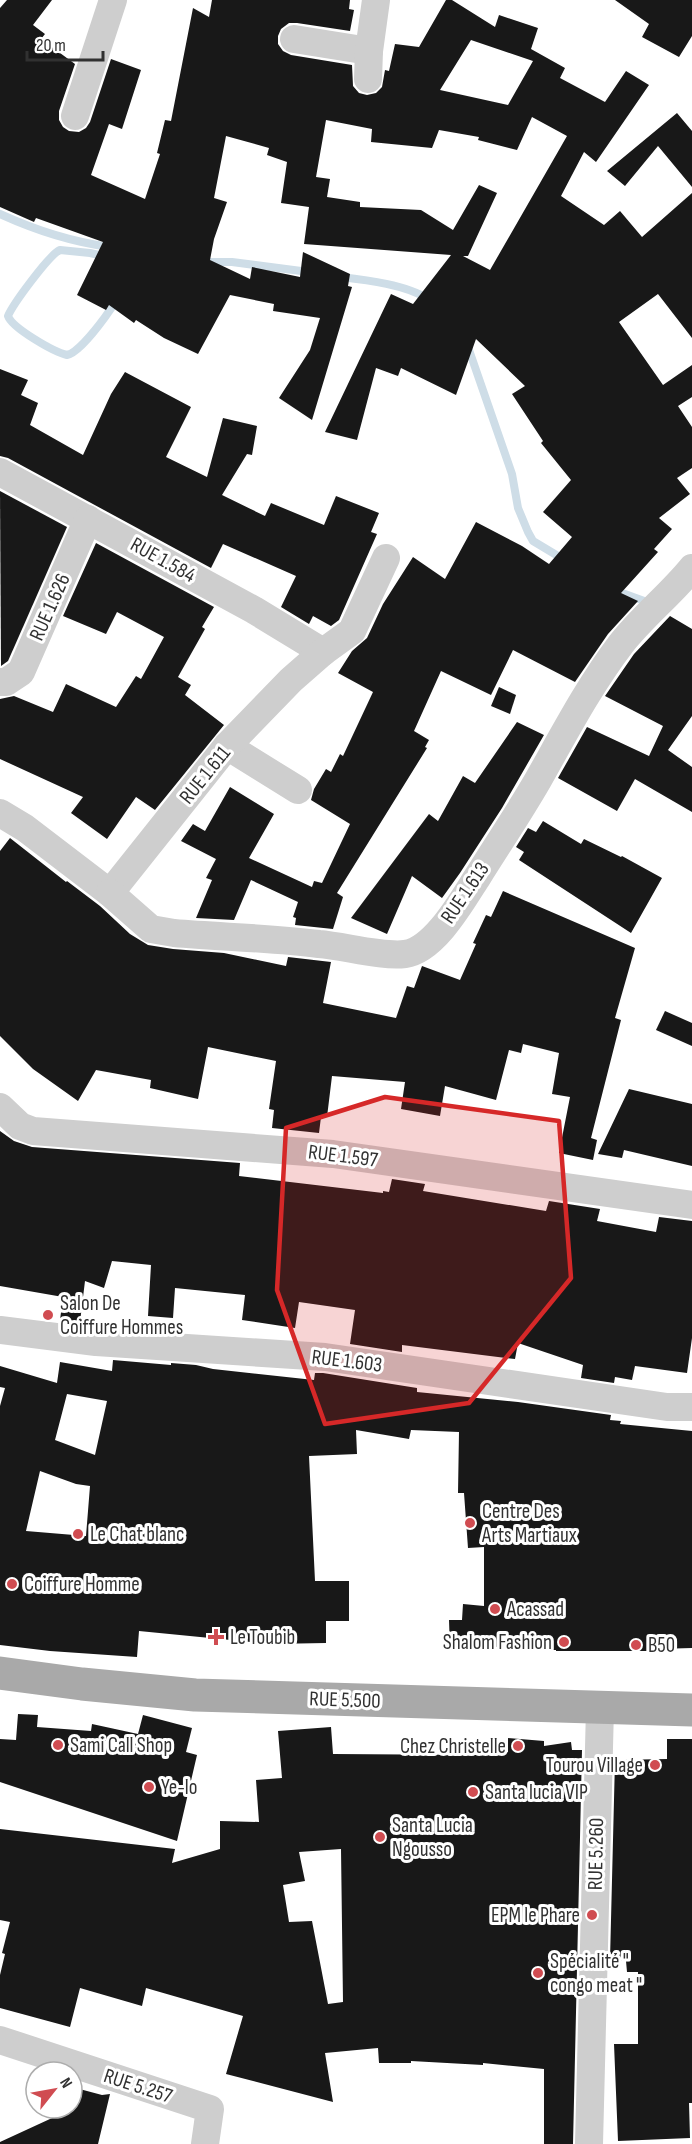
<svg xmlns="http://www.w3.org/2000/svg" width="692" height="2144" viewBox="0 0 692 2144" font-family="'Sofia Sans Condensed',sans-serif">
  <rect width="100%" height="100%" fill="#fff"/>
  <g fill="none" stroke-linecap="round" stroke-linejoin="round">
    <!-- stream -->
    <g stroke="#cedde7" stroke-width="8">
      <path d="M0,214C35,230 72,242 110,247"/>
      <path d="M60,250L90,253L131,262L134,267C130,285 84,352 67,355C54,352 12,328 8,316C13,304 49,255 60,250Z"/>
      <polyline points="208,262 232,262 309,272"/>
      <path d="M341,277C367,280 407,285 428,299"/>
      <polyline points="468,347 512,474 518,508 528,532 533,541 563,559"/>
      <polyline points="614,590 647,602 646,606"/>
    </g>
  </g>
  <!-- building -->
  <g fill="#181818" fill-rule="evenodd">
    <path d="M7,0H52L33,25L45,34L41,39L75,64L59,111V120L63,127L69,131L79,132L86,128L90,122L111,59L141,70L122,129L109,124L91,175L145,199L160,154L157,153L165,120L171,121L193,8L209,17L212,0H350L349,9L354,10L350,31L297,23H289L281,29L278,36V44L283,51L291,55L352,65L353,86L359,93L367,95L376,93L382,87L385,70L389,71L395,44L419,47L446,0H452L495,27L499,15L538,28L531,49L565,68L560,78L605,102L626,71L649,85L596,162L584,152L561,196L604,225L620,211L642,237L692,193V338L658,294L619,322L663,385L692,365V397L678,406L692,427V468L677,478L690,494L659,518L672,529L654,549L658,552L621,593L638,601L608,634L575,682L513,650L491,695L441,671L414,731L429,740L425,747L427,748L337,893L343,897L333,929L295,925L296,918L293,917L298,902L251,880L234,920L196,918L212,880L206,878L216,859L181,841L193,824L205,831L230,787L274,814L249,858L312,887L314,881L322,883L350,824L311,800L314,789L326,769L331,772L340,754L343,756L373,692L338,673L352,651L367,638L383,604L413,557L445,579L476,522L522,546L549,564L572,537L543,512L571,480L541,443L543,441L512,394L525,386L476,339L456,395L401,368L398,376L376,368L357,440L325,432L391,294L413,304L451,255L304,244L309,207L281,203L287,162L267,155L269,148L226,136L214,198L227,202L214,239L210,260L250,279L252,267L300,277L303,252L350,274L348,286L352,287L312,420L279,398L310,350L320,318L273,311L274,304L230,295L198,354L164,338L136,320L134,323L109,305L106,310L77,295L103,242L36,218L34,222L0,207V8ZM471,40L533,61L508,105L440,90ZM532,117L567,136L490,270L463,256H468L497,193L479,185L453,230L421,210L360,207V202L327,197L330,179L316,177L326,120L372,129L371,142L432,148L439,130L479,137L478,140L517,150Z"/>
    <polygon points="615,0 692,0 692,36 679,57 642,37 649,24"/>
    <polygon points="677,113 692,131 692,187 658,146 625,186 607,171"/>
    <polygon points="0,369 28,380 21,395 38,403 30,425 83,455 111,394 125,372 191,407 166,457 207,477 223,418 257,426 252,455 247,454 222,495 265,516 271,503 324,525 336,496 379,513 371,532 377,534 339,620 331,626 313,616 309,624 281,607 296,576 223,544 211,568 8,458 0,456"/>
    <polygon points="0,491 67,527 8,661 1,666"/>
    <polygon points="96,543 214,607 202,627 205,629 178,677 191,685 185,695 224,725 155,810 136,797 107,839 71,813 83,797 0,759 0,699 14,696 53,712 66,684 116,707 136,676 141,679 164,637 117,612 106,634 63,616"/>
    <polygon points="670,616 692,629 692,716 668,750 692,767 692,812 635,779 617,811 558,778 587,727 649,756 663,726 605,696 634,654"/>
    <polygon points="499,687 516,695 510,714 491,706"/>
    <polygon points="517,722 544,735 502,808 460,873 442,898 412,876 387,934 351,918 429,814 438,821 463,776 475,783"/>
    <polygon points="543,821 581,844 584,839 621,857 622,856 662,878 631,933 519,860 524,852 516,847 528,828 536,832"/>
    <polygon points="10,838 66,882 67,881 100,906 130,934 148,945 173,949 224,953 286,966 288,957 331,962 323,1003 396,1018 407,986 414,988 422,966 460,980 476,944 473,943 486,915 491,917 503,891 635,948 615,1018 621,1020 591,1138 597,1140 593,1160 559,1153 570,1097 552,1094 559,1053 523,1044 521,1053 509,1050 496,1100 445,1086 440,1116 401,1109 405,1082 332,1076 327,1117 321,1117 319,1133 272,1128 274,1110 269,1109 276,1061 208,1047 198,1099 150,1088 151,1080 96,1070 78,1101 33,1069 0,1036 0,851"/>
    <polygon points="665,1011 692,1023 692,1046 656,1030"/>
    <polygon points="629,1089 692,1104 692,1166 624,1150 622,1158 598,1154"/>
    <polygon points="0,1131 14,1141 32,1147 240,1163 239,1176 383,1193 383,1191 389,1192 392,1179 425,1184 423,1191 546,1211 549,1201 600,1209 597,1221 656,1232 659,1217 692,1221 692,1338 687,1373 635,1366 632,1380 615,1377 614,1383 581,1378 583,1365 518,1343 515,1359 402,1345 402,1352 350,1344 355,1310 299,1302 295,1328 242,1320 245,1295 175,1288 173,1318 148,1316 151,1265 112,1261 104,1288 85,1281 80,1322 60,1320 63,1297 0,1286"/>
    <path d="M113,1360L171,1365V1363L196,1365L213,1369L314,1380L315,1373H323L417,1388V1392L518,1402L611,1415L610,1420L621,1421L620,1424L692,1431V1648L657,1649V1651H556V1650H513V1646L450,1649L449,1620H462L463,1604L484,1606V1547L468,1548L464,1493H458L459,1432L411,1430L409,1439L356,1430L357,1454L309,1456L315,1581H349V1621H326V1643L271,1644L139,1631L137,1657L50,1651L0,1645V1406L5,1388L0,1387V1366L57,1383L60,1362L112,1371ZM67,1394L107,1401L95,1455L55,1440ZM40,1471L76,1484L90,1486L86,1536L26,1531Z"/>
    <polygon points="18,1714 38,1715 37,1727 91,1731 92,1724 138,1734 143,1715 192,1728 186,1752 197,1755 177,1841 0,1782 0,1739 16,1740"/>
    <path d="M331,1727L333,1754L480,1755V1751L508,1752V1738L544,1741V1746L571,1742L572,1750H582L573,2144H544V2069L483,2063V2065L411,2061V2063H379L378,2048L325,2053L333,2102L226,2074L243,2016L146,1988L142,2006L80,1988L70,2027L0,2008V1975L5,1954L2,1953L10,1922L0,1920V1829L175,1849L172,1863L220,1849V1821L259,1822L256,1780L282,1778L278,1731ZM341,1849L343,2002L328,2004L312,1921L289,1922L283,1885L305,1881L299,1852Z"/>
    <polygon points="667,1739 692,1739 692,2103 689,2103 690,2138 618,2141 614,2044 638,2044 638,1972 627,1972 626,1961 610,1960 615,1760 667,1759"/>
    <polygon points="72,2087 102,2095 110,2094 98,2144 0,2144 0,2142 76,2107 72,2105"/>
  </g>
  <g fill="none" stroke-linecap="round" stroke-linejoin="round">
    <!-- minor -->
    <g stroke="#cecece" stroke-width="28">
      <polyline points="294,39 369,51"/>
      <polyline points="368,79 369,51 376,0"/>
      <polyline points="75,116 113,0"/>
      <polyline points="0,472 254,610 323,652"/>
      <polyline points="0,682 6,682 21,672 88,519"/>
      <polyline points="227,746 298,790"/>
      <polyline points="0,813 25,828 110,893 227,746 291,680 323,652 352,631 386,558"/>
      <path d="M110,893L151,929L174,933C222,937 272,938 319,944C344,946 382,957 405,954C435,950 463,899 478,876C498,844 519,813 538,780C564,734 589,686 621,644C642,617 670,595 692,568"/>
      <polyline points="0,1107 20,1126 33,1131 333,1154 692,1205"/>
      <polyline points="0,1330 96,1342 325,1357 667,1407 692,1407"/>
      <polyline points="0,2040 210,2109 205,2144"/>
      <polyline points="589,2144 600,1708"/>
    </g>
    <!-- major -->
    <polyline stroke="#a9a9a9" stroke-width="33" points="0,1673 82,1684 195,1695 692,1710"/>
  </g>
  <!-- marked area -->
  <path fill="#d62828" fill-opacity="0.2" stroke="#d62828" stroke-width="4.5" stroke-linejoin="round" d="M385,1097L559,1121L571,1278L469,1403L325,1424L277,1290L286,1128Z"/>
  <!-- markers -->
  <g fill="#d04c51" stroke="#fff" stroke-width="2">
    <circle cx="48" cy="1315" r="6"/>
    <circle cx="470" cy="1523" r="6"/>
    <circle cx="78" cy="1534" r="6"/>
    <circle cx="12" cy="1584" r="6"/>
    <circle cx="495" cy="1609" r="6"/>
    <path d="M213 1628h6v6h6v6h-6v6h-6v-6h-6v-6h6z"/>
    <circle cx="564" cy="1642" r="6"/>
    <circle cx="636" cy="1645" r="6"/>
    <circle cx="58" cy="1745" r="6"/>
    <circle cx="518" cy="1746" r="6"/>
    <circle cx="655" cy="1765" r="6"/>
    <circle cx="149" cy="1787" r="6"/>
    <circle cx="473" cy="1792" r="6"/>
    <circle cx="380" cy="1837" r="6"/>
    <circle cx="592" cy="1915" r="6"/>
    <circle cx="538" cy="1973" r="6"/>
  </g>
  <g text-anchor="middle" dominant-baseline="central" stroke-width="6" stroke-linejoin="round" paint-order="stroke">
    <!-- street labels -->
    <g font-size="21" fill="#313131" stroke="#fff">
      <text transform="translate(163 560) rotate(29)">RUE 1.584</text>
      <text transform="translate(50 607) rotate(-66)">RUE 1.626</text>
      <text transform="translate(205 775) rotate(-51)">RUE 1.611</text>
      <text transform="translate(465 893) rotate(-56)">RUE 1.613</text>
      <text transform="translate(343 1156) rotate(7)">RUE 1.597</text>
      <text transform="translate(347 1361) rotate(7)">RUE 1.603</text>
      <text transform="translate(345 1700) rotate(2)">RUE 5.500</text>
      <text transform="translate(596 1854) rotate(-89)">RUE 5.260</text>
      <text transform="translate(138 2086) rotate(18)">RUE 5.257</text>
    </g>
    <!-- poi labels -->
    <g font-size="21" fill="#313131" stroke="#fff" text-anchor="start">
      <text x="60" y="1303">Salon De<tspan x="60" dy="24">Coiffure Hommes</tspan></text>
      <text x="482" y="1511">Centre Des<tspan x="482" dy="24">Arts Martiaux</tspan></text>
      <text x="90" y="1534">Le Chat blanc</text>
      <text x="24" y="1584">Coiffure Homme</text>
      <text x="507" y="1609">Acassad</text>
      <text x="230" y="1637">Le Toubib</text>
      <text x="552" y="1642" text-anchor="end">Shalom Fashion</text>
      <text x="648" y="1645">B50</text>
      <text x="70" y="1745">Sami Call Shop</text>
      <text x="506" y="1746" text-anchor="end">Chez Christelle</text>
      <text x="643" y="1765" text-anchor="end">Tourou Village</text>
      <text x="161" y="1787">Ye-lo</text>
      <text x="485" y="1792">Santa lucia VIP</text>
      <text x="392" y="1825">Santa Lucia<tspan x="392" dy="24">Ngousso</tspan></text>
      <text x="580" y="1915" text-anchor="end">EPM le Phare</text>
      <text x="550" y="1961">Spécialité "<tspan x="550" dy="24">congo meat "</tspan></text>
    </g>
  </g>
  <!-- north arrow -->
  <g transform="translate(54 2090) rotate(59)"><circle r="28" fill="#ffffff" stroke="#adadad" stroke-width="1.5"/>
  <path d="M0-4.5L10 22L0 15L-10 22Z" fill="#d04c51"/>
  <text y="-9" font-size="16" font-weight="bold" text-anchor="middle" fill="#313131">N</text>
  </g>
  <!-- scale -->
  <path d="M27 51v9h76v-9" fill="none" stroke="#313131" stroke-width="3"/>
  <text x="36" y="51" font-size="18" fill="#313131" stroke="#ffffff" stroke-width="4.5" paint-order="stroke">20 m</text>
</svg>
